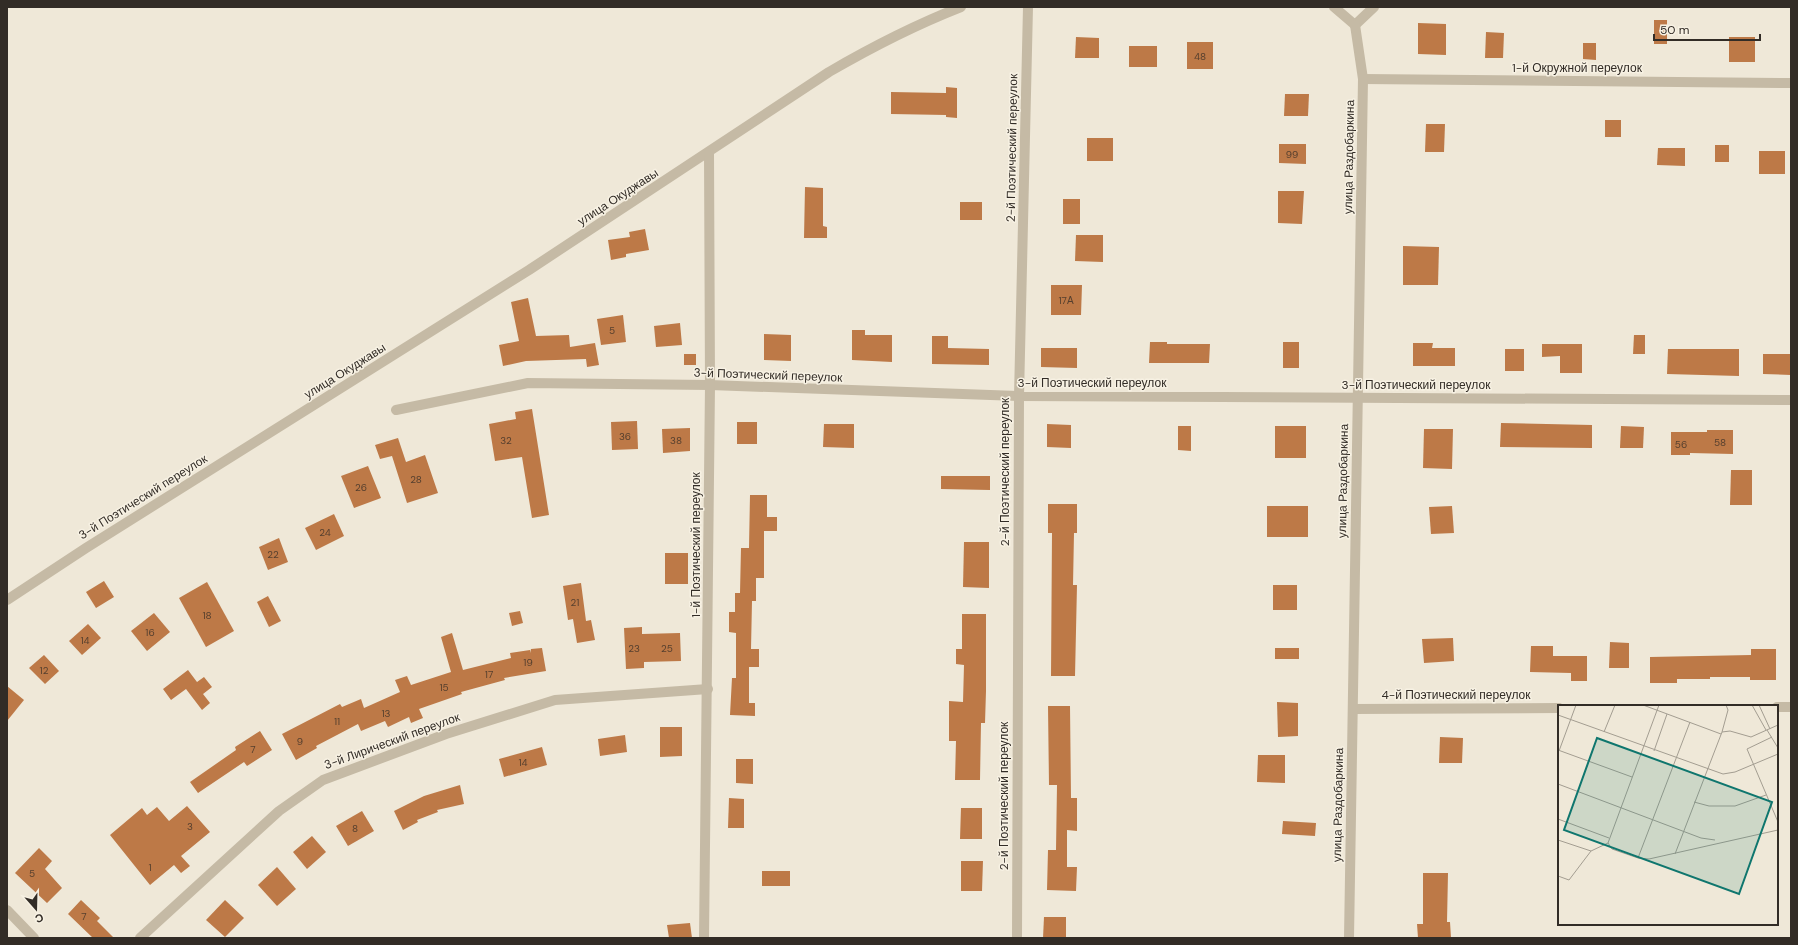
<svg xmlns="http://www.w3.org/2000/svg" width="1798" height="945" viewBox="0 0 1798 945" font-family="'DM Sans',sans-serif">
  <rect width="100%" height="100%" fill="#efe8d8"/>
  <!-- building -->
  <g fill="#bd7947">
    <rect x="1654" y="20" width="13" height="24"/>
    <polygon points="1418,23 1446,24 1446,55 1418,54"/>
    <polygon points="1486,32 1504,33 1503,58 1485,58"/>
    <polygon points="1076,37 1099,38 1099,58 1075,58"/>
    <rect x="1729" y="37" width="26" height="25"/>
    <rect x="1187" y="42" width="26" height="27"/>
    <polygon points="1583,43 1596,43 1596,60 1583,59"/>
    <rect x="1129" y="46" width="28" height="21"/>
    <polygon points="946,87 957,88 957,118 946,117 946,115 891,114 891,92 946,93"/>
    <polygon points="1285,94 1309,94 1308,116 1284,116"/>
    <rect x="1605" y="120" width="16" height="17"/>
    <polygon points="1426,124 1445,124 1444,152 1425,152"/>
    <rect x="1087" y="138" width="26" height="23"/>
    <polygon points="1279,144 1306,144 1306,164 1279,163"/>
    <rect x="1715" y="145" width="14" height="17"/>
    <polygon points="1658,148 1685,148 1685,166 1657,165"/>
    <rect x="1759" y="151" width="26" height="23"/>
    <polygon points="805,187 823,188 823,226 827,227 827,238 804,238"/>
    <polygon points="1278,191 1304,191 1302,224 1278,223"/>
    <rect x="1063" y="199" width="17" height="25"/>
    <rect x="960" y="202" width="22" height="18"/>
    <polygon points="645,229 649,250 626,254 626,257 611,260 608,240 630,237 629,232"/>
    <polygon points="1076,235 1103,235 1103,262 1075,261"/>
    <polygon points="1403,246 1439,247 1438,285 1403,285"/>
    <polygon points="1051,285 1082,285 1081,315 1051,315"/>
    <polygon points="528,298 536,336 569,335 570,347 595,343 599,365 587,367 586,359 526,361 503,366 499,345 519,341 511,302"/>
    <polygon points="623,315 626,342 601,345 597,319"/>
    <polygon points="680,323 682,345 656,347 654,326"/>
    <polygon points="852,330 865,330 865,335 892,335 892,362 852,360"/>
    <polygon points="764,334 791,335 791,361 764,360"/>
    <polygon points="1634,335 1645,335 1645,354 1633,354"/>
    <polygon points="932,336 948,336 948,348 989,349 989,365 932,364"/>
    <polygon points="1150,342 1167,342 1167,344 1210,344 1209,363 1149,363"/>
    <rect x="1283" y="342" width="16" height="26"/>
    <polygon points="1413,343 1433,343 1432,348 1455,348 1455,366 1413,366"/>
    <polygon points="1542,344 1582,344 1582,373 1560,373 1560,356 1542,357"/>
    <polygon points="1041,348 1077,348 1077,368 1041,367"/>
    <rect x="1505" y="349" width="19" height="22"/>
    <polygon points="1668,349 1739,349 1739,376 1667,374"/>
    <rect x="684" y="354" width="12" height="11"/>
    <polygon points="1763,354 1791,354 1791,375 1763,374"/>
    <polygon points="532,409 549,515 532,518 522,457 495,461 489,424 516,419 515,412"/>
    <polygon points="637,421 638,449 612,450 611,422"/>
    <rect x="737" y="422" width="20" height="22"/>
    <polygon points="1501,423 1592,425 1592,448 1500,447"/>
    <polygon points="824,424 854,424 854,448 823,447"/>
    <polygon points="1047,424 1071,425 1071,448 1047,447"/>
    <polygon points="1178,426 1191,426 1191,451 1178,450"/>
    <rect x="1275" y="426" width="31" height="32"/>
    <polygon points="1621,426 1644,427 1643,448 1620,448"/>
    <polygon points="690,428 690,451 663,453 662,429"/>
    <polygon points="1424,429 1453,429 1452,469 1423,468"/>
    <polygon points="1707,430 1733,430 1733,454 1690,453 1690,455 1671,455 1671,432 1707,432"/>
    <polygon points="398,438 406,462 425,455 438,493 407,503 392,456 380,459 375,445"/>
    <polygon points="368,466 381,498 354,508 341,476"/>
    <polygon points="1731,470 1752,470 1752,505 1730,505"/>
    <polygon points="941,476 990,476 990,490 941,489"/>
    <polygon points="750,495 767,495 767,517 777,517 777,531 764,531 764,578 756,578 756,601 752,601 751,649 759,649 759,667 749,667 749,703 755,703 755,716 730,715 732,678 736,678 736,633 729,632 729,612 735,612 735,593 740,593 741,548 749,548"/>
    <polygon points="1048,504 1077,504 1077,533 1074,533 1073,585 1077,585 1075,676 1051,676 1052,533 1048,533"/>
    <rect x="1267" y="506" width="41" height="31"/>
    <polygon points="1452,506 1454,533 1431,534 1429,507"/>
    <polygon points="334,514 344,536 316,550 305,528"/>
    <polygon points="279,538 288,562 268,570 259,547"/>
    <polygon points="964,542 989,542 989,588 963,587"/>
    <rect x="665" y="553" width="23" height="31"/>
    <polygon points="104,581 114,597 96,608 86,592"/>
    <polygon points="207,582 234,631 206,647 179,598"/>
    <polygon points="581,583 586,621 591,620 595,640 577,643 573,619 568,620 563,586"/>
    <rect x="1273" y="585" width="24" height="25"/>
    <polygon points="268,596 281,621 269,627 257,602"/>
    <polygon points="520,611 523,623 512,626 509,613"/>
    <polygon points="154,613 170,632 147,651 131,631"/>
    <polygon points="962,614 986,614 986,691 985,723 981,723 980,780 955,780 956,741 949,741 949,701 963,702 964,665 956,664 956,649 962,649"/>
    <polygon points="88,624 101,638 82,655 69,641"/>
    <polygon points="642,627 642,634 680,633 681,661 644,662 644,668 626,669 624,628"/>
    <polygon points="452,633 463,670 511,658 510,653 530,650 530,653 531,649 542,648 546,671 504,678 505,680 461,692 462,694 419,709 423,718 411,723 409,717 388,727 385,721 361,731 358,724 316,746 317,748 296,760 282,734 340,704 342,707 361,699 364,708 400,692 395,680 407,676 411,685 451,672 441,637"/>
    <polygon points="1453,638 1454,661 1424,663 1422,639"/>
    <polygon points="1610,642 1629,643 1629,668 1609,668"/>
    <polygon points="1531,646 1553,646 1553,656 1587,656 1587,681 1571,681 1571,673 1530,672"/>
    <rect x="1275" y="648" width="24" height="11"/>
    <polygon points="1751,649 1776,649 1776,680 1750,680 1750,677 1710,677 1710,679 1677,679 1677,683 1650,683 1650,657 1751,655"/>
    <polygon points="44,655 59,671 45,684 29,668"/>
    <polygon points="188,670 197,682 204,677 212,687 203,694 210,703 202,710 186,689 171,700 163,689"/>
    <polygon points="7,686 24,700 7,721"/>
    <polygon points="1277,702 1298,703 1298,736 1278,737"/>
    <polygon points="1048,706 1070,706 1071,798 1077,798 1077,831 1067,830 1067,867 1077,867 1076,891 1047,890 1048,850 1056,850 1057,785 1049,785"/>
    <polygon points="660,727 682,727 682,756 660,757"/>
    <polygon points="260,731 272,750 247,766 244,762 198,793 190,782 236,750 235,747"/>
    <polygon points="625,735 627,752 600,756 598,739"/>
    <polygon points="1440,737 1463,738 1462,763 1439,763"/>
    <polygon points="542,747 547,765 504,777 499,759"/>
    <polygon points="1258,755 1285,755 1285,783 1257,782"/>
    <polygon points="736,759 753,759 753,784 736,783"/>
    <polygon points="460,785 464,804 437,810 438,812 417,820 418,822 403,830 394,811 424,796"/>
    <polygon points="729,798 744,799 744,828 728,828"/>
    <polygon points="187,806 210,832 181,856 190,866 181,873 174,865 150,885 110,835 142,808 147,815 157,807 169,821"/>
    <polygon points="961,808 982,808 982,839 960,839"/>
    <polygon points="362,811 374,831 348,846 336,826"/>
    <polygon points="1283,821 1316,823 1315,836 1282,834"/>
    <polygon points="312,836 326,852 307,869 293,852"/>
    <polygon points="39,848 52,861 45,869 62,888 47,903 15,873"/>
    <polygon points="961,861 983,861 982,891 961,891"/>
    <polygon points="277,867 296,889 277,906 258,885"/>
    <rect x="762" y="871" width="28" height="15"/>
    <polygon points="1423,873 1448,873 1447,922 1450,922 1451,938 1418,938 1417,924 1423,924"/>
    <polygon points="81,900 100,918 97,921 114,938 93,938 68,914"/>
    <polygon points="225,900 244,918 225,937 206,920"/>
    <polygon points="1044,917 1066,917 1066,938 1043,938"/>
    <polygon points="690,923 692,938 669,938 667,925"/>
  </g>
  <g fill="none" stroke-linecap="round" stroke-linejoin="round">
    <!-- minor -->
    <g stroke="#c5baa5" stroke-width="10">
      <polyline points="1334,7 1355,25"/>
      <polyline points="1355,25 1374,7"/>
      <polyline points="1363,79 1791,83"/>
      <polyline points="396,410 528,383 710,385 1019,396 1791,400"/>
      <path d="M7,600L86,548L529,270L829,72C872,47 915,25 961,7"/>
      <polyline points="1777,707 1791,707"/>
      <polyline points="1353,709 1559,708"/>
      <polyline points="7,910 34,938"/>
      <polyline points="140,938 279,811 323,780 446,734 555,700 708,689"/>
      <polyline points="704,938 710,385 709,153"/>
      <polyline points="1017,938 1019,396 1028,7"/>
      <polyline points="1349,938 1363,79 1355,25"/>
    </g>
  </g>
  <g text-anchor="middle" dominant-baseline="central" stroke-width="3" stroke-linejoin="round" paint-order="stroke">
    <!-- number labels -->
    <g font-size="10" fill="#553f2e">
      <text x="1200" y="56">48</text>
      <text x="1292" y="154">99</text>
      <text x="1066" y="300">17А</text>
      <text x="612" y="330">5</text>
      <text x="625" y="436">36</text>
      <text x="506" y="440">32</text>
      <text x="676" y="440">38</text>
      <text x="1720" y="442">58</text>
      <text x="1681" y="444">56</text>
      <text x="416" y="479">28</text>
      <text x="361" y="487">26</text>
      <text x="325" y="532">24</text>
      <text x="273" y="554">22</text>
      <text x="575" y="602">21</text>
      <text x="207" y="615">18</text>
      <text x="150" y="632">16</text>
      <text x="85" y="640">14</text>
      <text x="634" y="648">23</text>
      <text x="667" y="648">25</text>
      <text x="528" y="662">19</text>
      <text x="44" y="670">12</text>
      <text x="489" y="674">17</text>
      <text x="444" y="687">15</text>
      <text x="386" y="713">13</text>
      <text x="337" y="721">11</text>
      <text x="300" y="741">9</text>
      <text x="253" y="749">7</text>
      <text x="523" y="762">14</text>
      <text x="190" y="826">3</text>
      <text x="355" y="828">8</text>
      <text x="150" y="867">1</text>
      <text x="32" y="873">5</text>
      <text x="84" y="916">7</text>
    </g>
    <!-- street labels -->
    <g font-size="12" fill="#322c26" stroke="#f7f1e3">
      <text x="1577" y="68">1-й Окружной переулок</text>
      <text transform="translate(1012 148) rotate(-89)">2-й Поэтический переулок</text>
      <text transform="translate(1349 157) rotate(-89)">улица Раздобаркина</text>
      <text transform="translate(618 197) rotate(-33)">улица Окуджавы</text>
      <text transform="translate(345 371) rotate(-32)">улица Окуджавы</text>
      <text transform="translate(768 375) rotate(2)">3-й Поэтический переулок</text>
      <text x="1092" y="383">3-й Поэтический переулок</text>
      <text x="1416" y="385">3-й Поэтический переулок</text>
      <text transform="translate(1005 472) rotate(-90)">2-й Поэтический переулок</text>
      <text transform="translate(1343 481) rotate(-89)">улица Раздобаркина</text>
      <text transform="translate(143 497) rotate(-32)">3-й Поэтический переулок</text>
      <text transform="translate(696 545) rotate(-90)">1-й Поэтический переулок</text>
      <text x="1456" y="695">4-й Поэтический переулок</text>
      <text transform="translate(392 741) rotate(-20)">3-й Лирический переулок</text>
      <text transform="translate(1004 796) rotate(-90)">2-й Поэтический переулок</text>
      <text transform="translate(1338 805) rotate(-89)">улица Раздобаркина</text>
    </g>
  </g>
  <!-- overview -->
  <g transform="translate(1558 705)">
    <rect width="220" height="220" fill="#efe8d8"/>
    <path fill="none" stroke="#a39d91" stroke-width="1" d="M85,0L163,29M194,0L208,25M201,0L212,24M0,10L165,69L177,67L220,49M209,25L220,43M46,27L57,0M164,27L172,26L193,32L220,20M214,32L189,44L220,117M0,45L74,72M1,46L18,0M96,46L109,9M0,79L143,133L157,135M136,97L151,101H177L208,90M0,114L51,133M0,135L33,146L50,138M50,138L54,144L80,153L91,154L220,125M50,138L101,0M117,149L164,27L170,5L168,0M80,153L132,17M0,171L11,175L33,146"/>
    <path fill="#0f766e" fill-opacity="0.15" stroke="#0f766e" stroke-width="2" d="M39,33L214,97L181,189L6,125Z"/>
    <rect width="220" height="220" fill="none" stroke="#322c26" stroke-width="2"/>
  </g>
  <!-- border -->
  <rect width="1798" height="945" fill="none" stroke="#322c26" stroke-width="16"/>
  <!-- north arrow -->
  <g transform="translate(36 909) rotate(160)" stroke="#f7f1e3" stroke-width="3" paint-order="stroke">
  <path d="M0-3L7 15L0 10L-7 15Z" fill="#322c26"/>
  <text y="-6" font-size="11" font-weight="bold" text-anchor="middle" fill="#322c26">С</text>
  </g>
  <!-- scale -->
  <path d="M1654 34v6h106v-6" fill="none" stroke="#322c26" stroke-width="2"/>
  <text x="1660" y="34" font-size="12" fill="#322c26" stroke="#f7f1e3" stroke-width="3" paint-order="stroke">50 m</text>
</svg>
